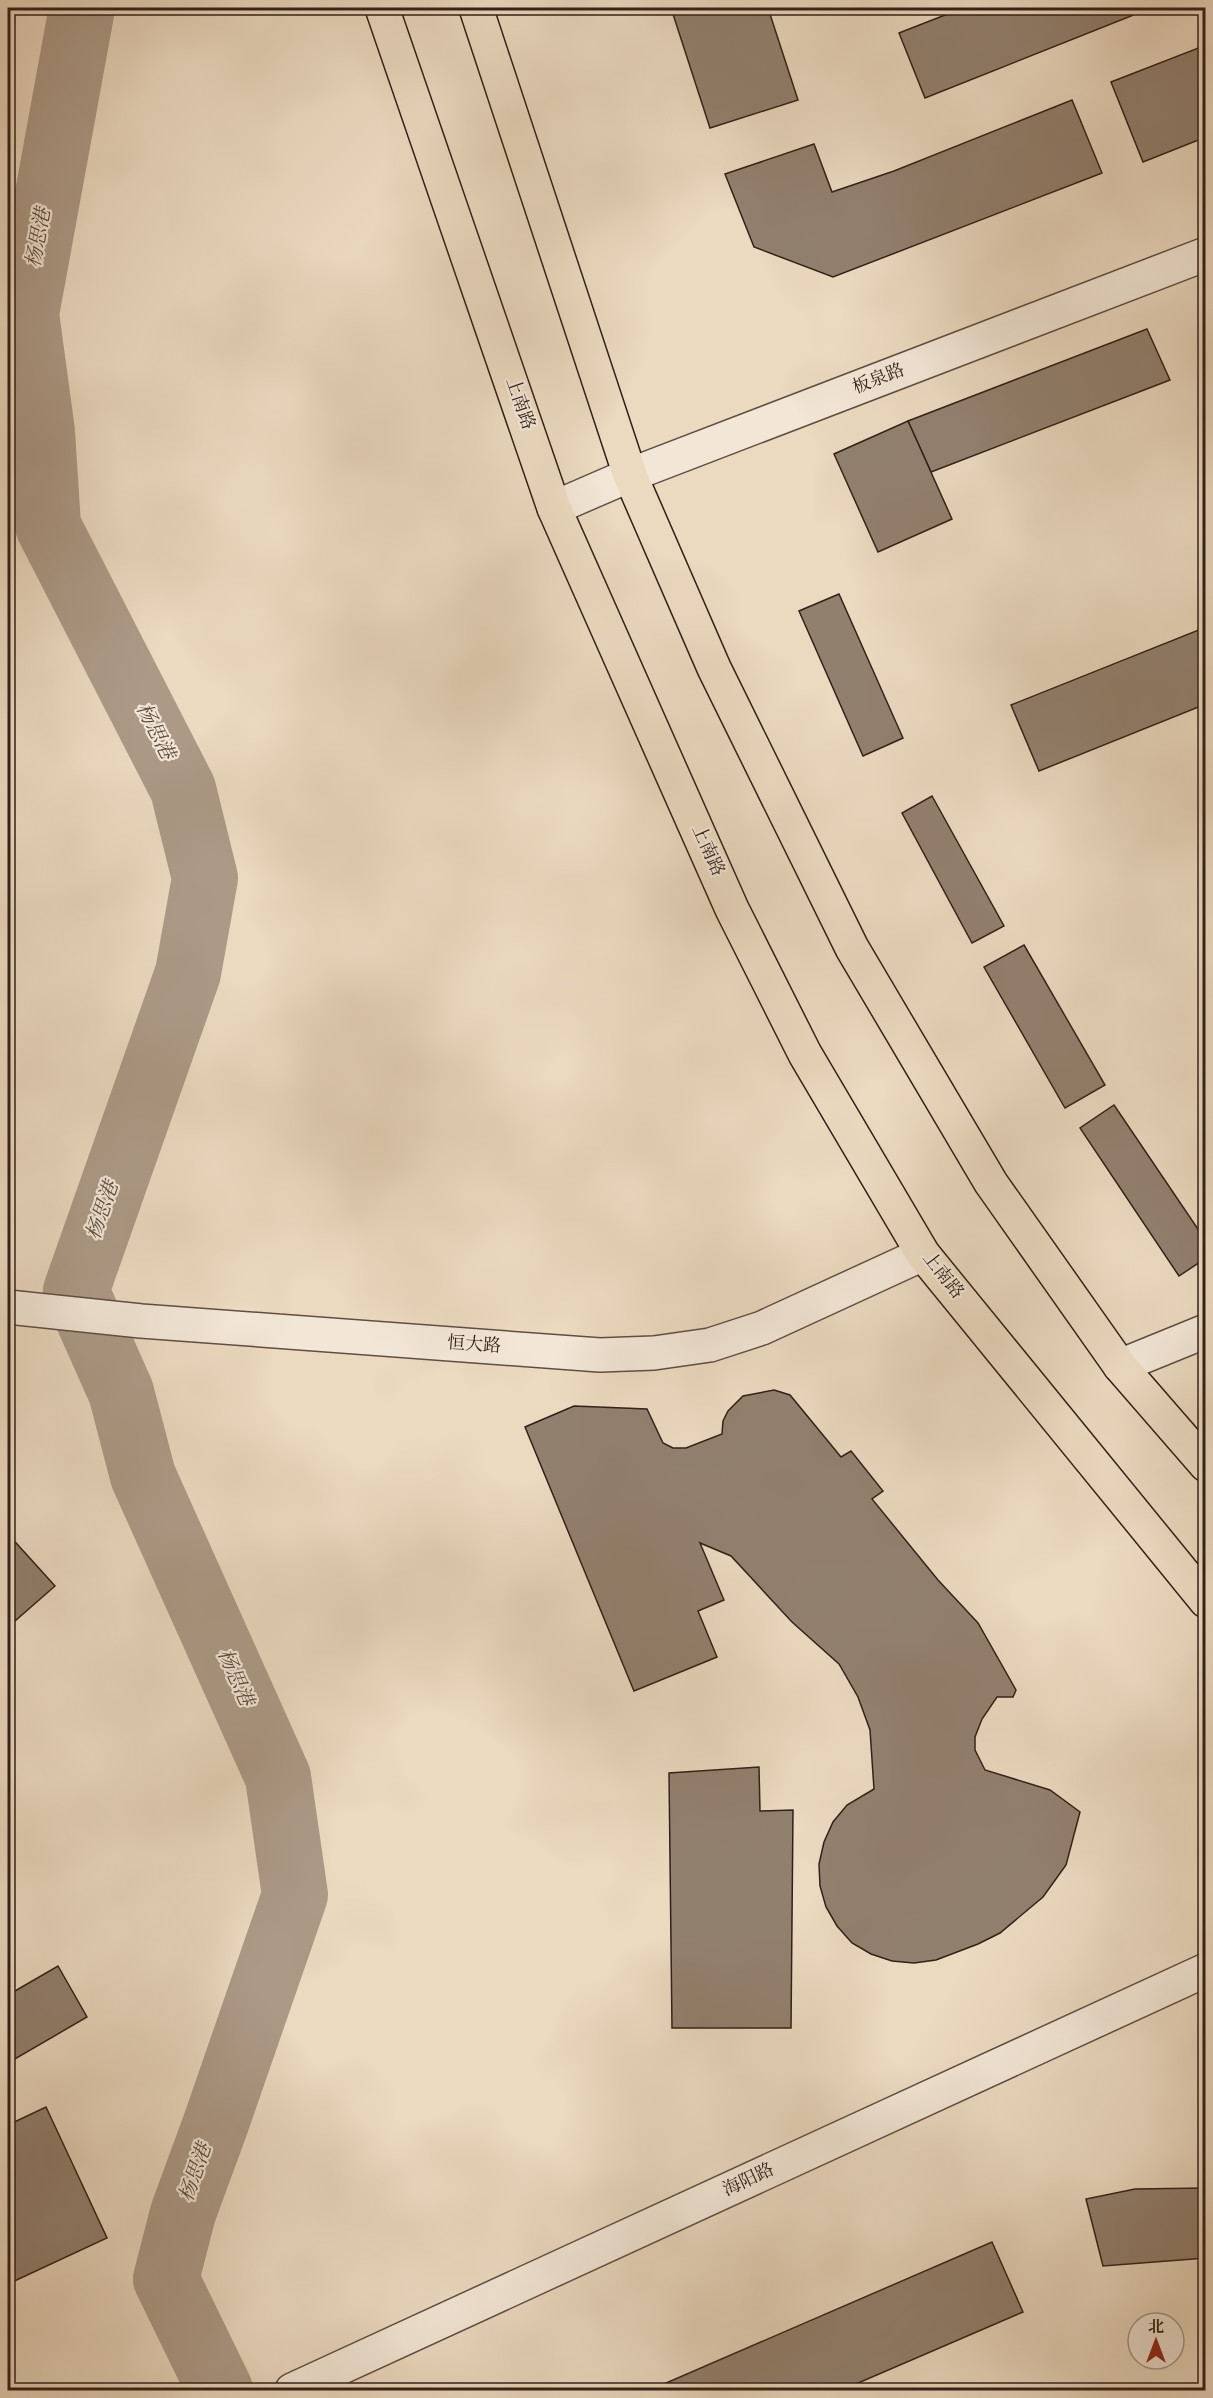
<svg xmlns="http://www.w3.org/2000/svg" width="1213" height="2398" viewBox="0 0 1213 2398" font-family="'Sorts Mill Goudy','Noto Serif SC',serif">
  <rect width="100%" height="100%" fill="#ebd9c0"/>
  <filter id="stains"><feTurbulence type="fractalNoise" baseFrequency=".00333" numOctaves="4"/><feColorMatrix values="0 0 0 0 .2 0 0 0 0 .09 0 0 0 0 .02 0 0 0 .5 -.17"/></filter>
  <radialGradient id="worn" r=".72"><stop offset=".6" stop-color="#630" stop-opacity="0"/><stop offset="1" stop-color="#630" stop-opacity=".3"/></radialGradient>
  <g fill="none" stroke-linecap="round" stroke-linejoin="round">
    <!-- river -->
    <polyline stroke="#ac9a87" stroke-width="66" points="82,8 26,314 42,432 48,526 183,789 205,878 188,973 76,1291 121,1392 143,1476 278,1777 295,1895 216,2123 183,2213 166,2279 220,2390"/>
  </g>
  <!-- building -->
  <g fill="#92806f" stroke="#322018" stroke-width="1.5">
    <polygon points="671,8 768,8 798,100 710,128"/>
    <polygon points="963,8 1151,8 925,98 899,33"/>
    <polygon points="1206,45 1206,137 1143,162 1111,82"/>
    <polygon points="1072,100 1102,173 833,277 754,247 725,174 814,144 832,192 894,171"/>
    <polygon points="1147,329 1170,380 931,472 908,421"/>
    <polygon points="908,421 952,519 878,552 834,454"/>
    <polygon points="839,594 903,738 863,756 799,611"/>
    <polygon points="1206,627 1206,704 1039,771 1011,705"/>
    <polygon points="932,796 1004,926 972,943 902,813"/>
    <polygon points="1024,945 1105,1085 1065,1108 984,967"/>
    <polygon points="1114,1105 1206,1241 1206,1258 1179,1276 1080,1128"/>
    <polygon points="774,1390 790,1395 841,1457 851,1451 883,1491 872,1499 938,1580 978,1623 1016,1690 1013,1697 997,1697 982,1719 975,1737 975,1750 985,1770 1050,1790 1080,1812 1066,1865 1043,1897 1000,1933 978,1944 936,1960 914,1963 892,1961 871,1954 852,1943 837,1926 826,1907 820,1886 819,1864 824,1842 833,1822 847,1805 874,1789 870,1730 858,1697 839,1664 792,1622 731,1556 700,1543 724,1600 698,1611 717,1657 634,1691 525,1427 574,1406 647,1409 663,1443 673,1448 686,1448 722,1434 723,1421 728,1411 743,1396"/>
    <polygon points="8,1534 55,1586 8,1627"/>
    <polygon points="759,1767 760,1811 793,1810 791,2028 672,2028 669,1773"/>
    <polygon points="58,1966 87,2017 8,2063 8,1995"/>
    <polygon points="46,2107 107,2238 8,2284 8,2125"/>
    <polygon points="1206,2188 1206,2258 1103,2266 1086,2199 1135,2189"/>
    <polygon points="992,2242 1023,2312 842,2390 650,2390"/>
  </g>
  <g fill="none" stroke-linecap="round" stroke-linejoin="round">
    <!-- minor casing -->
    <g stroke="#604e42" stroke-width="36">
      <g id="minor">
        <polyline points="554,508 630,475 1206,254"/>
        <polyline points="8,1307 141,1321 600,1355 654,1353 710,1345 762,1328 923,1254"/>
        <polyline points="1120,1366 1206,1331"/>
        <polyline points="292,2390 1206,1970"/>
      </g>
    </g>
    <!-- major casing -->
    <g stroke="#322018" stroke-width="36">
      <g id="major">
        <polyline points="382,8 554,508 732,909 805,1054 923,1254 1206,1601"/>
        <polyline points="476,8 630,475 714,668 852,948 991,1183 1120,1366 1206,1465"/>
      </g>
    </g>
    <!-- minor -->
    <use href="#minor" stroke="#f2e6d6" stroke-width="33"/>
    <!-- major -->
    <use href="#major" stroke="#ebd9c0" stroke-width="33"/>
  </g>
  <g text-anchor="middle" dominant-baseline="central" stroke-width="4.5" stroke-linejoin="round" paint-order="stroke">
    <!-- street labels -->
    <g font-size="18" fill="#322018" stroke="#f2e6d6">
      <text transform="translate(879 380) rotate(-21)">板泉路</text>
      <text transform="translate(519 404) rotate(71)">上南路</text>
      <text transform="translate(707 851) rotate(66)">上南路</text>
      <text transform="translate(942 1276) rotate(52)">上南路</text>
      <text transform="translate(474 1346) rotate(4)">恒大路</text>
      <text transform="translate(749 2181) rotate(-25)">海阳路</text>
    </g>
    <!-- water labels -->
    <g font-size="20" font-style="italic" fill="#5d4b3f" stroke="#f2e6d6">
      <text transform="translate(40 238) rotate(-80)">杨思港</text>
      <text transform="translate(154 732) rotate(63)">杨思港</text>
      <text transform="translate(104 1211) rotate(-71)">杨思港</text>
      <text transform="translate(234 1678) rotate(66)">杨思港</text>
      <text transform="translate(197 2173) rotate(-71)">杨思港</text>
    </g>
  </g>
  <!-- margin -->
  <rect width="1213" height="2398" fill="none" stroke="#ebd9c0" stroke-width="30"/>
  <rect x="9" y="9" width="1195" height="2380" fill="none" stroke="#322018" stroke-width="3"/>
  <rect x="15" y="15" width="1183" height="2368" fill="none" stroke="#322018" stroke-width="1.5"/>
  <!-- north arrow -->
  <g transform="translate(1156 2341)"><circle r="28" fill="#f2e6d6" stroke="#a5978a" stroke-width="1.5"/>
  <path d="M0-4.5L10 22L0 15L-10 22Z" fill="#8f2418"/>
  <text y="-9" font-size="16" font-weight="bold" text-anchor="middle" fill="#322018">北</text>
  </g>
  <rect width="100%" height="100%" filter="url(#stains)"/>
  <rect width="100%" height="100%" fill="url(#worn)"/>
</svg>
